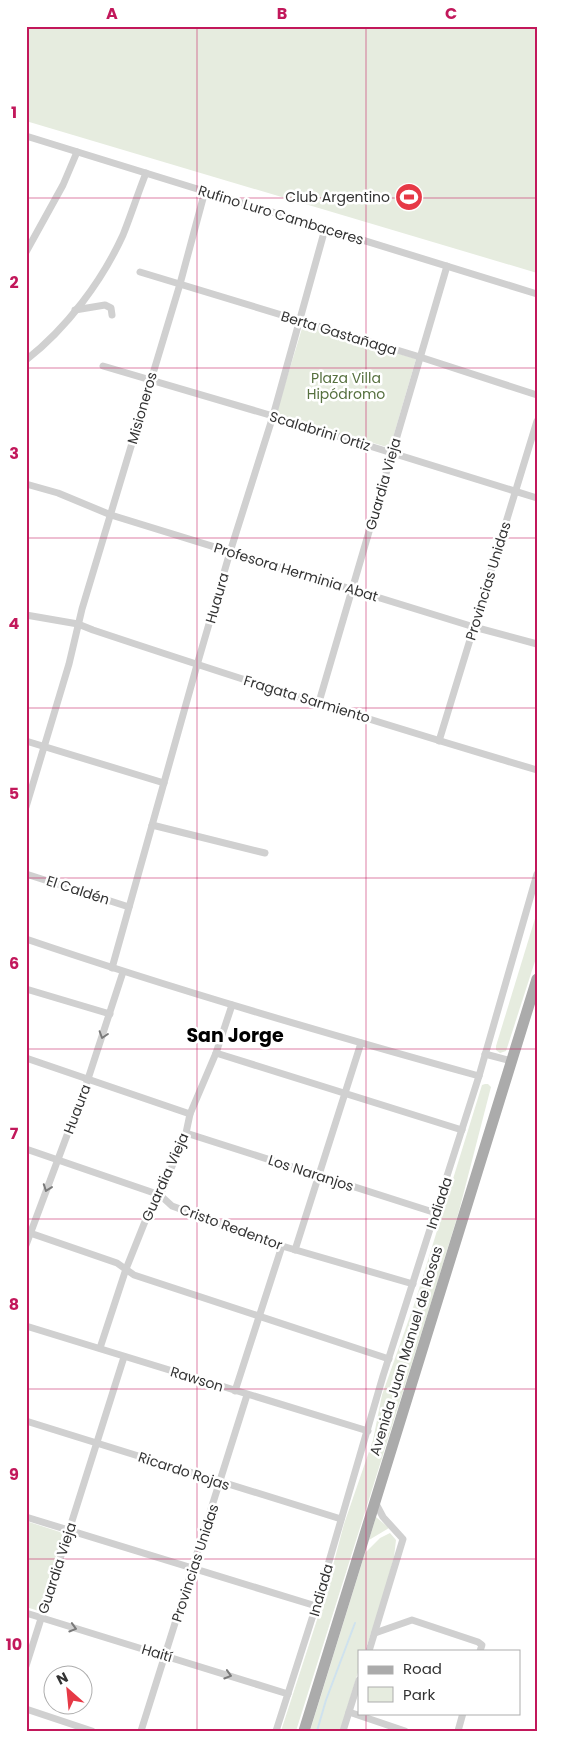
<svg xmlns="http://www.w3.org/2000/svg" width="563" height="1757" viewBox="0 0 563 1757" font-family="Poppins,sans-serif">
  <rect width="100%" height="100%" fill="#fff"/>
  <!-- green -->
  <g fill="#e6ecdf">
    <polygon points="26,26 537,26 537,273 26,121"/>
    <polygon points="303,325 416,359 390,448 276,414"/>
    <polygon points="537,912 537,955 507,1048 506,1051 500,1053 496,1050 496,1046"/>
    <polygon points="485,1084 488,1084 491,1087 459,1211 434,1293 296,1731 281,1731 326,1592 344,1524 373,1440 382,1395 415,1302 482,1085"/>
    <polygon points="376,1517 389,1528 369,1540"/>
    <polygon points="26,1521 63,1533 39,1611 26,1607"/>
    <polygon points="390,1533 396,1540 394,1557 374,1628 371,1633 365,1651 359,1651 359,1669 340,1731 310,1731 365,1553 380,1538"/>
  </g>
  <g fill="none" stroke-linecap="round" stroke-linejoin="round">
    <!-- stream -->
    <polyline stroke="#cfe2ee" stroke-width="2" points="317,1731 326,1700 355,1623"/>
    <!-- minor -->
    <g stroke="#d0d0d0" stroke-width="7">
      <polyline points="26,136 537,294"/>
      <polyline points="26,252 63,185 77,152"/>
      <polyline points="140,272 420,357 537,395"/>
      <polyline points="75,310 105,305 111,308 112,315"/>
      <path d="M26,360C67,328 102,281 123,235C131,215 138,193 146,173"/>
      <polyline points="103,366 273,416 537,498"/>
      <polyline points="26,484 58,493 111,515 474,627 537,644"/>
      <path d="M26,615L78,624L93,630C240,679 388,726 537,770"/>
      <polyline points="319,702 447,266"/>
      <polyline points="26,741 164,783"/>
      <polyline points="439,741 537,421"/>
      <polyline points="26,807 69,664 82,609 180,284 205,191"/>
      <polyline points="152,825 265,853"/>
      <polyline points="26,874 129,907"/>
      <path d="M26,939C176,990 327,1034 479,1076"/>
      <polyline points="112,968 197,665 230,552 273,416 325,229"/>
      <polyline points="26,989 110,1014"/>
      <polyline points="216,1053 462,1130"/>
      <polyline points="485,1054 511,1061"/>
      <polyline points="26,1058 190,1114"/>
      <polyline points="186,1133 436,1213"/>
      <polyline points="26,1149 160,1195 172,1206 282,1246 413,1284"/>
      <polyline points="30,1233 117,1263 134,1275 389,1359"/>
      <polyline points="26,1245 88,1079 123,972"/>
      <polyline points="295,1250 361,1043"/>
      <polyline points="26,1326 368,1431"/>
      <polyline points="100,1348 126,1269 150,1209 160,1195 186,1133 190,1114 216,1053 232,1005"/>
      <polyline points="235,1391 282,1246"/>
      <polyline points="26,1421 341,1519"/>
      <polyline points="26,1517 316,1606"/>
      <polyline points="26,1613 288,1694"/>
      <polyline points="375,1633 412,1620 478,1642 482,1645 480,1651"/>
      <polyline points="369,1651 403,1539 383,1517 375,1502"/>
      <polyline points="26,1666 124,1357"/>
      <polyline points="26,1709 92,1731"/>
      <polyline points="349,1712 405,1731"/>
      <polyline points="141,1731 247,1395"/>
      <polyline points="276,1731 316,1606 383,1376 479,1076 537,874"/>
      <polyline points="343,1731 359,1680"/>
      <polyline points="458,1731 463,1713"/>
    </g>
    <!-- primary -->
    <polyline stroke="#ababab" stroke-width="11" points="304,1731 537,979"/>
  </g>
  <!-- one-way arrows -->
  <defs><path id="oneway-chevron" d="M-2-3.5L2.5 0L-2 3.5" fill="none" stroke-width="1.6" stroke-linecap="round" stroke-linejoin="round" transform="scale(1.25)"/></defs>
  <g stroke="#7a7a7a">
    <use href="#oneway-chevron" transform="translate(103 1035) rotate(108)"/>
    <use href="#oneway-chevron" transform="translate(47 1188) rotate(110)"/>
    <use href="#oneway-chevron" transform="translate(73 1628) rotate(17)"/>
    <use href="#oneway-chevron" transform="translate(228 1675) rotate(17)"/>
  </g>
  <!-- grid -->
  <path fill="none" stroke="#c2185b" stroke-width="1" stroke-opacity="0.55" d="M197,26V1731M366,26V1651M26,198H537M26,368H537M26,538H537M26,708H537M26,878H537M26,1049H537M26,1219H537M26,1389H537M26,1559H537M366,1713V1731"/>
  <!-- icons -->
  <defs>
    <g id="stadium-disc" transform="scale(1.4375)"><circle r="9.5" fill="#e63946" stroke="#fff"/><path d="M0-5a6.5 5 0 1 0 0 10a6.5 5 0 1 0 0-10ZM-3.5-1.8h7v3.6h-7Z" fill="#fff"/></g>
  </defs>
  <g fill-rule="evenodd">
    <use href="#stadium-disc" x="409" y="197"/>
  </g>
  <g text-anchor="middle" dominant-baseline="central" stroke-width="5" stroke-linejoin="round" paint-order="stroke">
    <!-- poi labels -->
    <g font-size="14" fill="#333" stroke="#fff" text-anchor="end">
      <text x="390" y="197">Club Argentino</text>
    </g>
    <!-- street labels -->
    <g font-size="14" fill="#333" stroke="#fff">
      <text transform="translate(281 215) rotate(17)">Rufino Luro Cambaceres</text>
      <text transform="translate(339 333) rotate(17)">Berta Gastañaga</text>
      <text transform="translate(142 408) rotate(-74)">Misioneros</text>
      <text transform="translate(320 431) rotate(17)">Scalabrini Ortiz</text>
      <text transform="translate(383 484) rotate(-74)">Guardia Vieja</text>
      <text transform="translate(296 572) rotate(17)">Profesora Herminia Abat</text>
      <text transform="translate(488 581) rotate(-73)">Provincias Unidas</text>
      <text transform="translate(217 598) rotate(-74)">Huaura</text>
      <text transform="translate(307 699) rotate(17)">Fragata Sarmiento</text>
      <text transform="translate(78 890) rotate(18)">El Caldén</text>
      <text transform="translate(77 1109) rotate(-69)">Huaura</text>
      <text transform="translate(311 1173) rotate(18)">Los Naranjos</text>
      <text transform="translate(165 1177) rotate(-66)">Guardia Vieja</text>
      <text transform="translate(439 1203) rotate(-72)">Indiada</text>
      <text transform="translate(231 1227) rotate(20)">Cristo Redentor</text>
      <text transform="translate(406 1351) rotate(-73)">Avenida Juan Manuel de Rosas</text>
      <text transform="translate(197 1379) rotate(17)">Rawson</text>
      <text transform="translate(184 1471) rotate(18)">Ricardo Rojas</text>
      <text transform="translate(195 1563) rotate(-72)">Provincias Unidas</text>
      <text transform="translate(57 1568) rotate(-72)">Guardia Vieja</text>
      <text transform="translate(321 1590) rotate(-74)">Indiada</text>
      <text transform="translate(157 1653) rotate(17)">Haití</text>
    </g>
    <!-- park labels -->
    <g font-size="14" fill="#56703f" stroke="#fff">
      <text x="346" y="378">Plaza Villa<tspan x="346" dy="16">Hipódromo</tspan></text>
    </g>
    <!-- district labels -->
    <g font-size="19" font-weight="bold" fill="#000" stroke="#fff">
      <text x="235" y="1035">San Jorge</text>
    </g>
  </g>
  <!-- border -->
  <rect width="563" height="1757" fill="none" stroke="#ffffff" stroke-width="55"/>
  <!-- legend -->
  <rect x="358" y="1650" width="162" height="65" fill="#ffffff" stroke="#adadad"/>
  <rect x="368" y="1666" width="25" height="8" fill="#ababab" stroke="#adadad"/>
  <text x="403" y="1674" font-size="15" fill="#333333">Road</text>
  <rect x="368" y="1687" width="25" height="15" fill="#e6ecdf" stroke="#adadad"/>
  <text x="403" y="1700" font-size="15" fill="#333333">Park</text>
  <!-- north arrow -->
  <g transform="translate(68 1690) rotate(333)"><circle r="24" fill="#ffffff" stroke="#adadad"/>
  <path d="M0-4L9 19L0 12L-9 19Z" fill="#e63946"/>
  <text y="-8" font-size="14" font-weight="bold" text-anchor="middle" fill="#333333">N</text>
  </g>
  <rect x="28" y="28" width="508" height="1702" fill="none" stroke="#c2185b" stroke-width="2"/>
  <g font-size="16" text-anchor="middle" font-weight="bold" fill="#c2185b">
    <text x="112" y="19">A</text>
    <text x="282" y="19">B</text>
    <text x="451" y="19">C</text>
    <text x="14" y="118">1</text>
    <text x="14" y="288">2</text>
    <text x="14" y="459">3</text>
    <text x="14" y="629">4</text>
    <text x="14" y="799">5</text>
    <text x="14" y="969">6</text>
    <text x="14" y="1139">7</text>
    <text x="14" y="1310">8</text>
    <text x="14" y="1480">9</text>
    <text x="14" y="1650">10</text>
  </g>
</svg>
